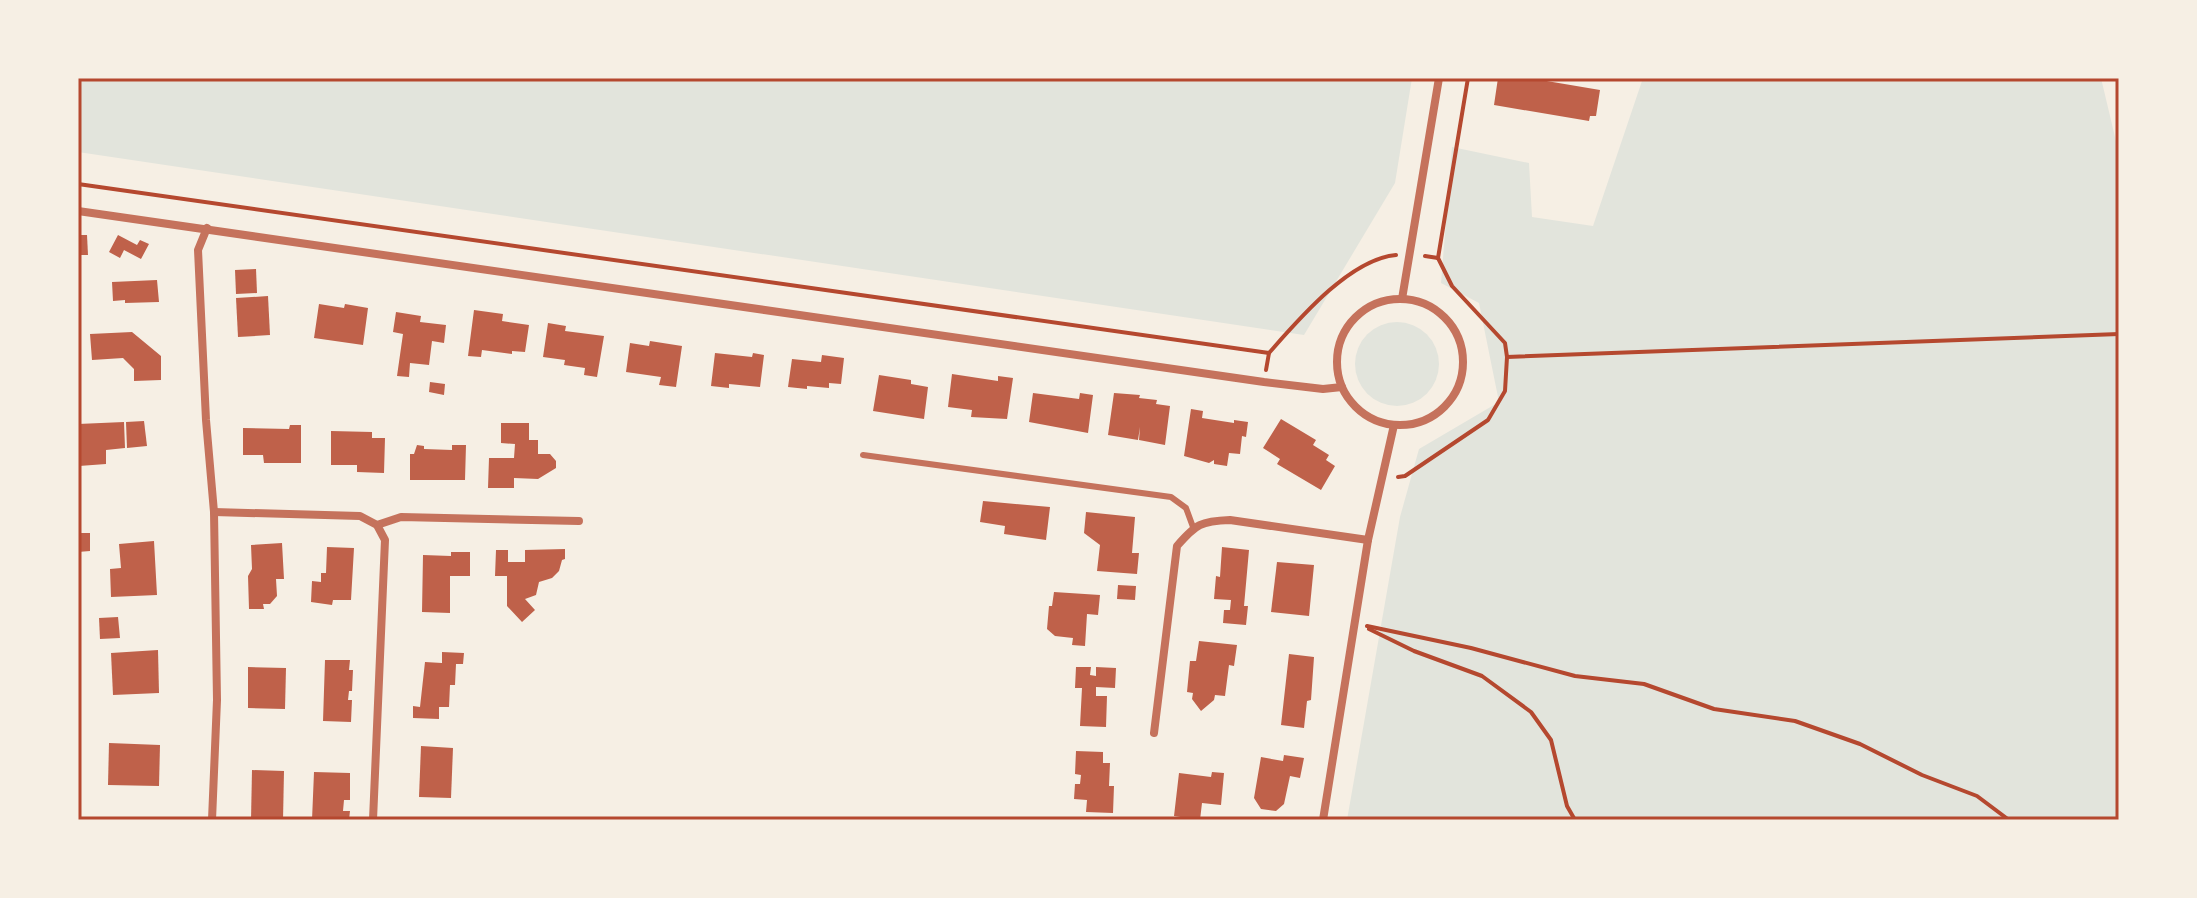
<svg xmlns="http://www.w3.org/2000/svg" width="2197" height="898" viewBox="0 0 2197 898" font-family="Jost,sans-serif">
  <rect width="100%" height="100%" fill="#f6efe4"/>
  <!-- green -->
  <g fill="#e2e4dc">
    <polygon points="78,78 1412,78 1395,183 1304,335 78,152"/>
    <polygon points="1643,78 2101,78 2119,154 2119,820 1347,820 1400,517 1419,449 1499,402 1479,303 1441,283 1452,147 1529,163 1532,217 1593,226"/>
    <circle cx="1397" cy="364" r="42"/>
  </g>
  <!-- building -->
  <g fill="#bf614a">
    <polygon points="1498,78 1529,78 1600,90 1596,116 1590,116 1589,121 1494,105"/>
    <polygon points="78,235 87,235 88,255 78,255"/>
    <polygon points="118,235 137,245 140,240 149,244 141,259 124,250 120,258 109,252"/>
    <polygon points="256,269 257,293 236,294 235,270"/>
    <polygon points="157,280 159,302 125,303 125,300 113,301 112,282"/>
    <polygon points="268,296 270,335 238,337 236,298"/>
    <polygon points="319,304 344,308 345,304 368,308 363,345 314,338"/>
    <polygon points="474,310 503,314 502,321 529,325 525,352 512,351 512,354 482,350 481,357 468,356"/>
    <polygon points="396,312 421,316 420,322 446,325 444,343 432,341 429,365 410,363 409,377 397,376 403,334 393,332"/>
    <polygon points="548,323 566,326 565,331 604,336 597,377 584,375 585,368 564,365 565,360 543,357"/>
    <polygon points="132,332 161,356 161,380 134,381 134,369 123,358 92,360 90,334"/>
    <polygon points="650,341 682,346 676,387 659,385 661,377 626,372 630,343 649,346"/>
    <polygon points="715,353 752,357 753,353 764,355 760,387 729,384 729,388 711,386"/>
    <polygon points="822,355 844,358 841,384 829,383 829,388 807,386 807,389 788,387 792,359 821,362"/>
    <polygon points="952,374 998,381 998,376 1013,378 1007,419 971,417 972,410 948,407"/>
    <polygon points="879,375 911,380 911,384 928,387 924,419 873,411"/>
    <polygon points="430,382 445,384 444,395 429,392"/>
    <polygon points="1033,393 1079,399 1080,393 1093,395 1088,433 1029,422"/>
    <polygon points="1114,393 1140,395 1139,398 1157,400 1156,404 1170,406 1165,445 1139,440 1140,427 1138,440 1108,435"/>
    <polygon points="1191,409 1203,411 1202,418 1234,423 1234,420 1248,422 1246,437 1242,436 1240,454 1229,453 1227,466 1214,464 1214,460 1209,463 1184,456"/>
    <polygon points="1281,419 1316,440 1313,445 1329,455 1326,460 1335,466 1321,490 1277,464 1280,459 1263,448"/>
    <polygon points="144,421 147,446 127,448 126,422"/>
    <polygon points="124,422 125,448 106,450 106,464 79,466 78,424"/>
    <polygon points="501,423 529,423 529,440 538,440 538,454 550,454 556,461 556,468 538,479 514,478 514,488 488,488 489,458 514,458 515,444 501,443"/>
    <polygon points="290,425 301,425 301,463 264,463 263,455 243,455 243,428 289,429"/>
    <polygon points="331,431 372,432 372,438 385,438 384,473 357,472 357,465 331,465"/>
    <polygon points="417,445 424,446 424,449 452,450 452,445 466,445 465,480 410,480 410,454 414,454"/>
    <polygon points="983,501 1050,507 1046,540 1004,534 1005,526 980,522"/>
    <polygon points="1086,512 1135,517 1132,553 1139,553 1137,574 1097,571 1100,545 1084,533"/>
    <polygon points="78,533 90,533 90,551 78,552"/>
    <polygon points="154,541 157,595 111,597 110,569 121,568 119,544"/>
    <polygon points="282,543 284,579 276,579 277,596 270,604 263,604 264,609 249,609 248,576 252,569 251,545"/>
    <polygon points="327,547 354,548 351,600 333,600 332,605 311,602 312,581 321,582 321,573 326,573"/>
    <polygon points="1222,547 1249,550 1244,606 1248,606 1246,625 1223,623 1224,610 1230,610 1231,600 1214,599 1216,576 1220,577"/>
    <polygon points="565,549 565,559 562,560 559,571 552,578 539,582 536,595 525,599 535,610 522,622 507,606 507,576 495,576 496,550 508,550 508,562 525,562 525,550"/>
    <polygon points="451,552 470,552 470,576 450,576 450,613 422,612 423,555 451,556"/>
    <polygon points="1277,562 1314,565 1309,616 1271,612"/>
    <polygon points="1118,585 1136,586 1135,600 1117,599"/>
    <polygon points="1054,592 1100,595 1098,615 1087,614 1085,646 1072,645 1073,638 1055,636 1047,629 1049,606 1052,606"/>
    <polygon points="118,617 120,638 100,639 99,618"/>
    <polygon points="1199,641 1237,645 1234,666 1229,665 1225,696 1215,695 1214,700 1201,711 1192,699 1193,693 1187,692 1190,661 1196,661"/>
    <polygon points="158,650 159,693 113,695 111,653"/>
    <polygon points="442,652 464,653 463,664 456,664 455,685 450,685 449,707 439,707 439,719 413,718 413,706 420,707 425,662 442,663"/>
    <polygon points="1289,654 1314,657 1311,700 1307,701 1304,728 1281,725"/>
    <polygon points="325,660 350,660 349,670 353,670 352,691 349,691 348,700 352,700 351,722 323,721"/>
    <polygon points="248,667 286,668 285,709 248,708"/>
    <polygon points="1076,667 1091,667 1090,675 1096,676 1096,667 1116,668 1115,688 1096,687 1096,696 1107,696 1106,727 1080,726 1082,688 1075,688"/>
    <polygon points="109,743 160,745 159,786 108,785"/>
    <polygon points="421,746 453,748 451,798 419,797"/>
    <polygon points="1076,751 1103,752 1103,763 1110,763 1109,786 1114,786 1113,813 1086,812 1087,800 1074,799 1075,784 1080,784 1081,775 1075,774"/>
    <polygon points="1284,755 1304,758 1300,778 1290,776 1284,804 1276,811 1261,809 1254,798 1261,757 1283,761"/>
    <polygon points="252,770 284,771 283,820 251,820"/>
    <polygon points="314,772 350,773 350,800 344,800 343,811 350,811 349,820 312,820"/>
    <polygon points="1212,772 1224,773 1221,805 1202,803 1200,820 1174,816 1179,773 1211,777"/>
  </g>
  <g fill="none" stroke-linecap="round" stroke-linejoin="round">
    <!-- path -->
    <g stroke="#b5482f" stroke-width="4">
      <path d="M78,184L1269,353C1299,319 1350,259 1396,255"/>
      <polyline points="1425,256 1438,258"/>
      <polyline points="1438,258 1452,286 1505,343 1507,357 2119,334"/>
      <polyline points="1438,258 1468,78"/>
      <polyline points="1266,370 1269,353"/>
      <polyline points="1398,477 1405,476 1488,420 1505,391 1507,357"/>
      <polyline points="1367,626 1471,648 1575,676 1644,684 1714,709 1795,721 1860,744 1922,775 1977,796 2009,820"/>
      <polyline points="1369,629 1414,651 1482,676 1531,712 1551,740 1567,806 1575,820"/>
    </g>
    <!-- service -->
    <polyline stroke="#c5725c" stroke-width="6" points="863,455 1171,497 1186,508 1193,527"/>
    <!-- minor -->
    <g stroke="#c5725c" stroke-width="8">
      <polyline points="78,211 1264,382 1323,389 1342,387"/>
      <polyline points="207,228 198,250 206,420 214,512 217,700 212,820"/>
      <polyline points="1402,299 1439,78"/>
      <circle cx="1400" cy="362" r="63"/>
      <polyline points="214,512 360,516 377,525 385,540 373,820"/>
      <polyline points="377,525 401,517 579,521"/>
      <path d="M1154,733L1177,546C1196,524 1201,521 1230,520L1368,540"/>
      <polyline points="1323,820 1368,540 1394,425"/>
    </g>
  </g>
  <!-- border -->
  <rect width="2197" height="898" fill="none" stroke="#f6efe4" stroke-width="160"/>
  <rect x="80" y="80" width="2037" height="738" fill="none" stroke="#b5482f" stroke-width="3"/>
</svg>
